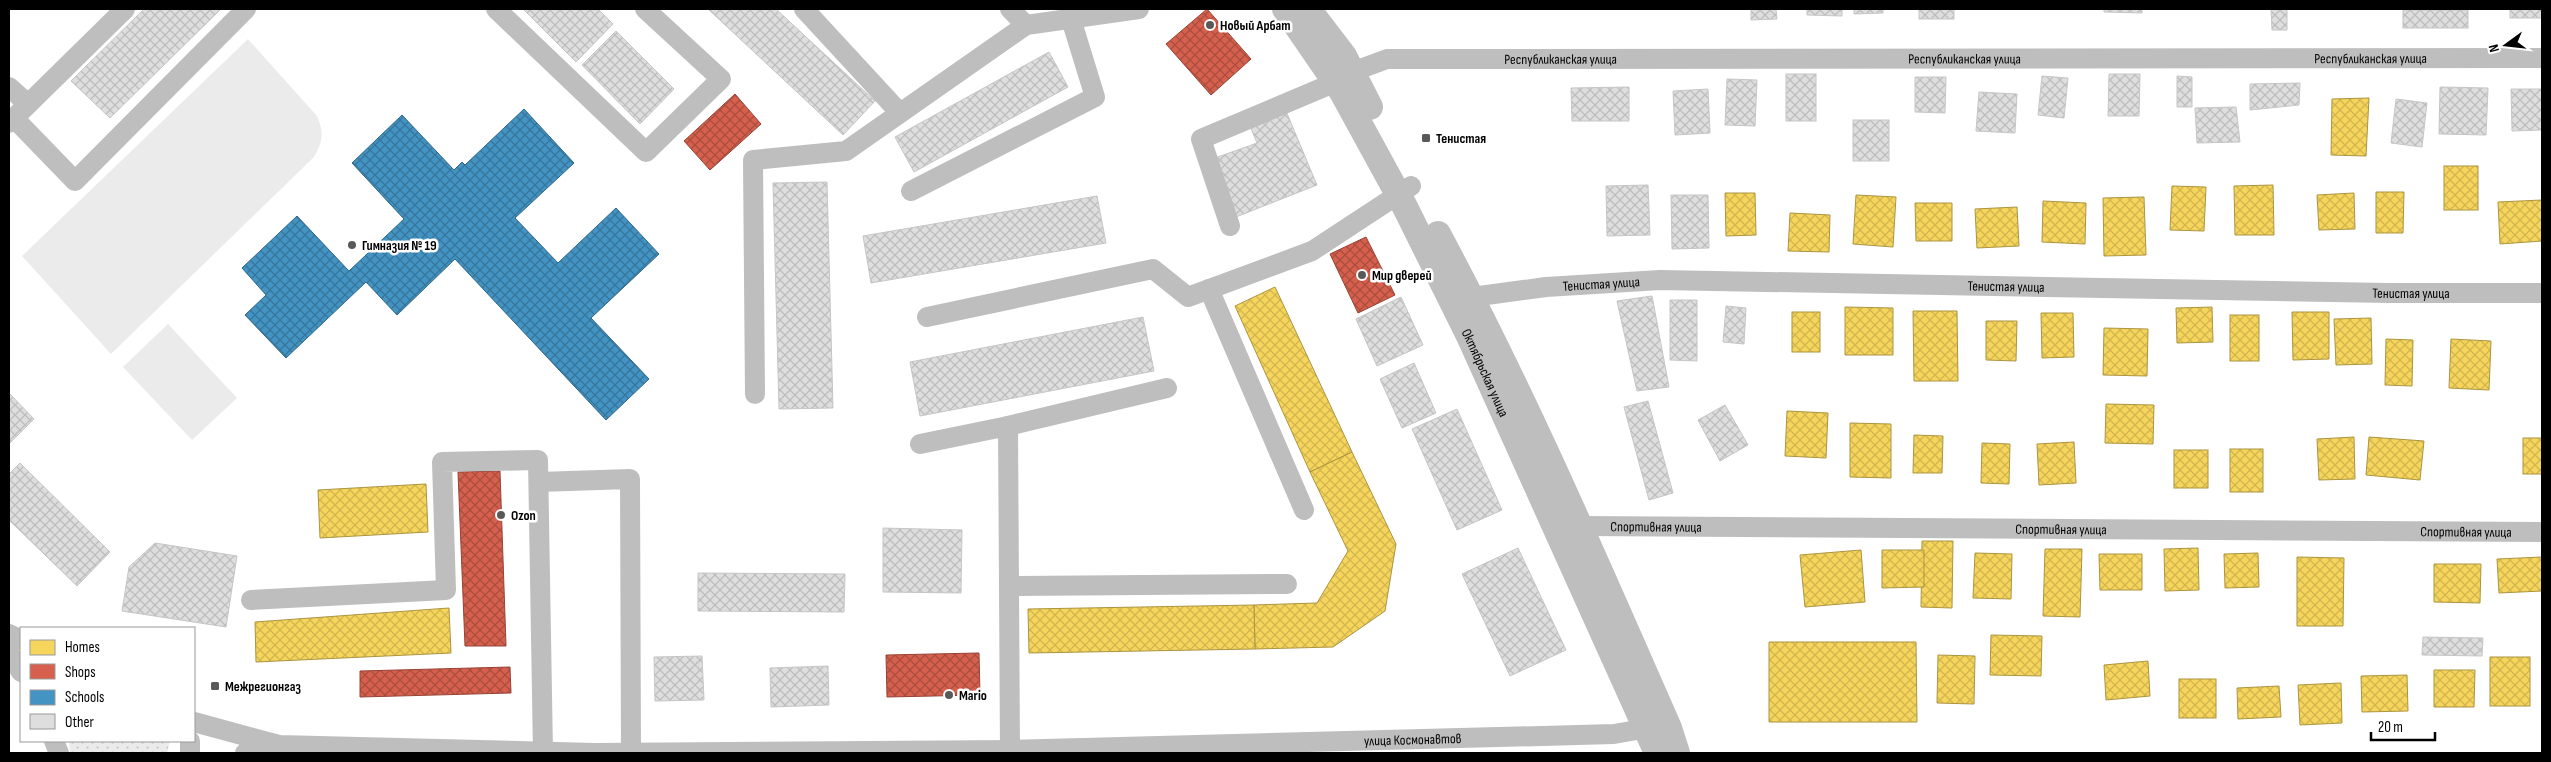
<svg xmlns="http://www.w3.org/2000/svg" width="2551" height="762" viewBox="0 0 2551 762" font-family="'Sofia Sans Condensed',sans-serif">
  <defs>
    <pattern id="grass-dots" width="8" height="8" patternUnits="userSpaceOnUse" patternTransform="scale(1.25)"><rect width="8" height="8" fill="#ebebeb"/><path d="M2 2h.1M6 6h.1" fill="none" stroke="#c8c8c8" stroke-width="1.8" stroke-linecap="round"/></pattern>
    <pattern id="homes-cross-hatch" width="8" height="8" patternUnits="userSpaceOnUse" patternTransform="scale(1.25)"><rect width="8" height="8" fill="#f6d55c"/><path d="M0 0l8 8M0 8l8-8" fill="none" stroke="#d1b54e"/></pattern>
    <pattern id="shops-cross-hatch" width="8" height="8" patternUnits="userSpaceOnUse" patternTransform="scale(1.25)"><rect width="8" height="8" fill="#d6604d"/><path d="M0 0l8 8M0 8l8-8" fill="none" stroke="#ab4d3e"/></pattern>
    <pattern id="schools-cross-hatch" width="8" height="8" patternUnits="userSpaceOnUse" patternTransform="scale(1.25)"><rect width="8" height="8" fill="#4393c3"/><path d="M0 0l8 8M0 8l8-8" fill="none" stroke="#36769c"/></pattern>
    <pattern id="building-cross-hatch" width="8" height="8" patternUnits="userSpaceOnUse" patternTransform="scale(1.25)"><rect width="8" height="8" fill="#dedede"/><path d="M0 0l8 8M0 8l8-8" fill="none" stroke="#bdbdbd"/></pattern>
  </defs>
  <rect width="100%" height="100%" fill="#fff"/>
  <!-- grass -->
  <polygon fill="url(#grass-dots)" points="69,741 170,741 167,753 70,753"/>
  <!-- pitch -->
  <g fill="#ebebeb">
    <path d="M248,39L317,116C324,132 323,141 314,157L111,354L22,256Z"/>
    <polygon points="168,324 237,398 192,440 123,367"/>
  </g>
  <!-- homes -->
  <g fill="url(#homes-cross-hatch)" stroke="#ac9540">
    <polygon points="2369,98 2366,156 2331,155 2332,99"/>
    <rect x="2444" y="166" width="34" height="44"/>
    <polygon points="2273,185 2274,235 2235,235 2234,186"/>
    <polygon points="2172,186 2206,187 2204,231 2170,230"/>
    <polygon points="2376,192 2404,192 2403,233 2376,233"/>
    <polygon points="1725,193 1755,193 1756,235 1726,236"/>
    <polygon points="2354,193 2355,229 2319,230 2317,195"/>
    <polygon points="1856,195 1896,197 1893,247 1853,244"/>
    <polygon points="2144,197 2146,255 2104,256 2103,198"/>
    <polygon points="2542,200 2542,241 2500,244 2498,202"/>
    <polygon points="2043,201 2086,203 2085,244 2042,242"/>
    <polygon points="1915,203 1952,203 1952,241 1916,241"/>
    <polygon points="2017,207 2019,246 1977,248 1975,209"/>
    <polygon points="1790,213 1830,215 1829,252 1788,251"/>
    <polygon points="1275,287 1352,452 1310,472 1235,306"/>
    <polygon points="1845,307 1893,308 1893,355 1845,355"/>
    <polygon points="2212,307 2213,342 2177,343 2176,308"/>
    <polygon points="1913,311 1957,311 1958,381 1914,381"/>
    <rect x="1792" y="312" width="28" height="40"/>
    <polygon points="2292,312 2329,312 2329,359 2293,360"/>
    <polygon points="2041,313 2073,313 2074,357 2042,358"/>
    <rect x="2230" y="315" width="29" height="46"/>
    <polygon points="2371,318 2372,364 2336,365 2334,319"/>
    <polygon points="1986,321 2017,321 2016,361 1986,360"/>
    <polygon points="2104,328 2148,329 2147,376 2103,375"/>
    <polygon points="2386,339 2413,340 2412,386 2385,385"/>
    <polygon points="2451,339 2491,341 2489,390 2449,388"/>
    <polygon points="2106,404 2154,405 2153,444 2105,443"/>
    <polygon points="1787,411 1828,413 1826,458 1785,456"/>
    <polygon points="1850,423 1891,424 1891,478 1850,477"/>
    <polygon points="1914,435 1943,436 1942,473 1913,473"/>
    <polygon points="2354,437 2355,479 2319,480 2317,439"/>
    <polygon points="2369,437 2424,441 2420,480 2366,475"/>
    <rect x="2523" y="438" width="19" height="36"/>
    <polygon points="2074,442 2076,483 2039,485 2037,444"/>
    <polygon points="1982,443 2010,444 2009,484 1981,483"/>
    <rect x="2230" y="449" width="33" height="43"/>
    <rect x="2174" y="450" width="34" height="38"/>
    <polygon points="1352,452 1396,544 1385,611 1333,647 1255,649 1254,605 1317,603 1348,551 1310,472"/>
    <polygon points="426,484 428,532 320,538 318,490"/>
    <polygon points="1922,541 1953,541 1952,608 1921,607"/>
    <polygon points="2198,548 2199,590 2165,591 2164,549"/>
    <polygon points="2045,549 2082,549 2080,617 2043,616"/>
    <polygon points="1861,550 1865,602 1805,607 1800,555"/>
    <polygon points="1882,550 1924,550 1924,587 1882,588"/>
    <polygon points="1975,553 2012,554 2011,599 1973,598"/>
    <polygon points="2258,553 2259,587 2225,588 2224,554"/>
    <polygon points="2099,554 2142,554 2142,590 2100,590"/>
    <polygon points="2297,557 2344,558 2343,626 2297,626"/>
    <polygon points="2542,557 2542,591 2499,593 2497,559"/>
    <polygon points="2434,564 2481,564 2480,603 2434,602"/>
    <polygon points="1254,605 1255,649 1029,653 1028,609"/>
    <polygon points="449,608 451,653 256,662 255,622"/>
    <polygon points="1991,635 2042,636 2041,676 1990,675"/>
    <polygon points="1769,642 1916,642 1917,722 1769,722"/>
    <polygon points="1938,655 1975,656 1974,704 1937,703"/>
    <rect x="2490" y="657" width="40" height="49"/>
    <polygon points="2148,661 2150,696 2106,700 2104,665"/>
    <polygon points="2434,670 2475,670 2474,707 2434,707"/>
    <polygon points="2407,675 2408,711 2362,712 2361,676"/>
    <rect x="2179" y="679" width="37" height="39"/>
    <polygon points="2341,683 2342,723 2300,725 2298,685"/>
    <polygon points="2279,686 2281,717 2238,719 2237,688"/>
  </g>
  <!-- shops -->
  <g fill="url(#shops-cross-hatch)" stroke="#964336">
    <polygon points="1207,9 1251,59 1211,95 1166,44"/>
    <polygon points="735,94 761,124 710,170 684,141"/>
    <polygon points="1366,237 1395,295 1358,313 1330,254"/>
    <polygon points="500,471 506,646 465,646 458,472"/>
    <polygon points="979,653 980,695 887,697 886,655"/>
    <polygon points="510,667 511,693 360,697 360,671"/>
  </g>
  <!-- schools -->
  <polygon fill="url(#schools-cross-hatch)" stroke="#2f6788" points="524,109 574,163 515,218 558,263 616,208 659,254 591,318 649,379 606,420 455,259 397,315 366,282 286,358 245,315 266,295 242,268 297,216 349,271 404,219 352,163 402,115 454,170 462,162 465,165"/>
  <!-- building -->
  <g fill="url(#building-cross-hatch)" stroke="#c6c6c6">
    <polygon points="144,9 221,9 110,118 71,81"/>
    <polygon points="523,9 598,9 613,24 576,62"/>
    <polygon points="708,9 776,9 875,101 843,135"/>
    <polygon points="1751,9 1776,9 1777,19 1751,20"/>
    <polygon points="1807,9 1842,9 1842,16 1807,15"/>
    <polygon points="1854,9 1883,9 1883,13 1854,14"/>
    <rect x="1919" y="9" width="35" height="10"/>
    <polygon points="2104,9 2142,9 2142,13 2104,12"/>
    <polygon points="2271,9 2287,9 2287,30 2272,30"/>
    <rect x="2510" y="9" width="32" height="9"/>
    <rect x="2403" y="10" width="65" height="18"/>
    <polygon points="616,31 674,89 640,124 582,65"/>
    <polygon points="1049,52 1068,87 914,172 895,137"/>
    <rect x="1786" y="74" width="30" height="47"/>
    <polygon points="2109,74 2140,74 2139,116 2108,116"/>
    <polygon points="2042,76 2068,78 2064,118 2038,115"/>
    <polygon points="2177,76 2192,77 2192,107 2177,107"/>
    <polygon points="1915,77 1946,77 1945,113 1915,112"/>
    <polygon points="1727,79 1757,80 1755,126 1725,125"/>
    <polygon points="2300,83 2299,105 2250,110 2250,84"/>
    <polygon points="1629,87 1629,121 1572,121 1571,88"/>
    <polygon points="2440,87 2488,88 2486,135 2439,134"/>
    <polygon points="1708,89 1710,133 1675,135 1673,91"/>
    <polygon points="2511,89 2542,89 2542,130 2512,131"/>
    <polygon points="1979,92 2017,94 2015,133 1976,131"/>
    <polygon points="2396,99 2427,103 2422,147 2391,143"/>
    <polygon points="2236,107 2240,142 2197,143 2195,108"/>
    <polygon points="1286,111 1317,185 1236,217 1215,158 1257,143 1250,126"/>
    <rect x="1853" y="120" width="36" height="41"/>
    <polygon points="827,182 833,408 779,409 773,183"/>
    <polygon points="1648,185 1650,235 1607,236 1606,186"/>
    <polygon points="1671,195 1708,195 1709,248 1672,249"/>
    <polygon points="1097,196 1106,243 871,283 863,236"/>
    <polygon points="1652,296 1669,387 1637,391 1617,301"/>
    <polygon points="1401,297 1423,345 1377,366 1356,319"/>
    <polygon points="1670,300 1697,300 1697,361 1670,360"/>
    <polygon points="1726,306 1746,308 1744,344 1723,342"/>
    <polygon points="1143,317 1154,371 920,416 910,362"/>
    <polygon points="1414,363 1436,413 1402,428 1380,379"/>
    <polygon points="9,393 34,419 9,444"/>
    <polygon points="1648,401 1673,493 1649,500 1624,407"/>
    <polygon points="1725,405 1748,445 1720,461 1698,420"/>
    <polygon points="1457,409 1502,510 1457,530 1412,429"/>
    <polygon points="20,463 110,552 77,586 9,520 9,474"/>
    <polygon points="883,528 962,530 961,593 883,592"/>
    <polygon points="155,543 237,556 226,627 122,611 129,567"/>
    <polygon points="1518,548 1566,650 1510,676 1462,574"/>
    <polygon points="698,573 845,574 844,612 698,611"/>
    <polygon points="2423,637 2483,638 2482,656 2422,655"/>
    <polygon points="702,656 704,700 655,701 654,657"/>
    <polygon points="828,666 829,705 771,707 770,668"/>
  </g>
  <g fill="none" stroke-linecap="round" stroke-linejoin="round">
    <!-- minor -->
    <g stroke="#bebebe" stroke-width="20">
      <polyline points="496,9 646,152 721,79 645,9"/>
      <polyline points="804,9 900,113"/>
      <polyline points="1010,9 1026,25"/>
      <polyline points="9,87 28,104"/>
      <polyline points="14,118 75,181 246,9"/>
      <polyline points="9,123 125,9"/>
      <polyline points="911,191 1095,97 1071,19"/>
      <path id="s1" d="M1230,226L1201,139L1336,82L1352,72L1387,59L2542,58"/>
      <polyline points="1209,289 1304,510"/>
      <path id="s2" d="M1472,297L1546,287L1660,280L2389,293H2542"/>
      <polyline points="927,317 1153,269 1188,297 1312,251 1411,186"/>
      <polyline points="755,394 753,160 846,151 1026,25 1139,9"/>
      <polyline points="1008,426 1010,750"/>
      <polyline points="920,444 1008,426 1167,388"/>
      <polyline points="539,482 630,479 631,753"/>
      <path id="s3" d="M1580,526L2542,532"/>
      <polyline points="1009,586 1287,584"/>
      <polyline points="251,600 446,590 442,462 538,460 543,753"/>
      <polyline points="9,634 21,640"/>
      <polyline points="9,653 21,672"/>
      <path id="s4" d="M194,722L279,745L595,753L1010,750L1614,734L1648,728"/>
      <polyline points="54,741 59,753"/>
      <polyline points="190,741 190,753"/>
      <polyline points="245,753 277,745"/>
    </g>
    <!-- major -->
    <g stroke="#bebebe" stroke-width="26">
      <path id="s5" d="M1285,9L1342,92L1405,207L1469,336L1657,753"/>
      <polyline points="1308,9 1344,56 1370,107"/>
      <path d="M1438,234C1524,394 1596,562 1669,728L1677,753"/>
    </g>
  </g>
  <!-- markers -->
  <g fill="#595959" stroke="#fff" stroke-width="2">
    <circle cx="1210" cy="25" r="5"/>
    <rect x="1421" y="133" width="10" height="10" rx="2.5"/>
    <circle cx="352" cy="245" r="5"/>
    <circle cx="1362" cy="275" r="5"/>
    <circle cx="501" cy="515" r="5"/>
    <rect x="210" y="681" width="10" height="10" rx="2.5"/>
    <circle cx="949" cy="695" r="5"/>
  </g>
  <g text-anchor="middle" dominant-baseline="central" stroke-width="5" stroke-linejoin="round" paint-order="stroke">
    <!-- poi labels -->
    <g font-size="14" font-weight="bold" fill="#000" stroke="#fff" text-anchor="start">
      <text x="1220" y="25">Новый Арбат</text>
      <text x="1436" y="138">Тенистая</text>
      <text x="362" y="245">Гимназия № 19</text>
      <text x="1372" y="275">Мир дверей</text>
      <text x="511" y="515">Ozon</text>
      <text x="225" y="686">Межрегионгаз</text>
      <text x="959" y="695">Mario</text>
    </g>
    <!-- street labels -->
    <g font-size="14" fill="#000" stroke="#fff">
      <text stroke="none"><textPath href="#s1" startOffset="872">Республиканская улица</textPath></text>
      <text stroke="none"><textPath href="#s1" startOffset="1278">Республиканская улица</textPath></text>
      <text stroke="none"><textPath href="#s1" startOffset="468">Республиканская улица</textPath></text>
      <text stroke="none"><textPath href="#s2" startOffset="130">Тенистая улица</textPath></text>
      <text stroke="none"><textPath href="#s2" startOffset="535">Тенистая улица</textPath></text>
      <text stroke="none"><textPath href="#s2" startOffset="940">Тенистая улица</textPath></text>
      <text stroke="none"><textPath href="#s5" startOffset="416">Октябрьская улица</textPath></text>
      <text stroke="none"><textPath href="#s3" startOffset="76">Спортивная улица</textPath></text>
      <text stroke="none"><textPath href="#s3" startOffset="481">Спортивная улица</textPath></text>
      <text stroke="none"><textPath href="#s3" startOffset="886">Спортивная улица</textPath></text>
      <text stroke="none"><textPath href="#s4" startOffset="1222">улица Космонавтов</textPath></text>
    </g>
  </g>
  <!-- border -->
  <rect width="2551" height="762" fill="none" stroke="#000000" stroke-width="20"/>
  <!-- legend -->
  <rect x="20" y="627" width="175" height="115" fill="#ffffff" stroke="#999999"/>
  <rect x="30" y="640" width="25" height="15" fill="#f6d55c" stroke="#999999"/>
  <text x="65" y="652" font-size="15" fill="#000000">Homes</text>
  <rect x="30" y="664" width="25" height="15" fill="#d6604d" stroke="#999999"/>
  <text x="65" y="677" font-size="15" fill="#000000">Shops</text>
  <rect x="30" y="690" width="25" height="15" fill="#4393c3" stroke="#999999"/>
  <text x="65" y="702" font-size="15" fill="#000000">Schools</text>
  <rect x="30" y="714" width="25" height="15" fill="#dedede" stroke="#999999"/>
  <text x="65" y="727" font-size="15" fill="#000000">Other</text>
  <!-- north arrow -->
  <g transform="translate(2506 45) rotate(255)" stroke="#ffffff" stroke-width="4" paint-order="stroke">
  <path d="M0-4L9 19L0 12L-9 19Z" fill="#000000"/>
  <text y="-8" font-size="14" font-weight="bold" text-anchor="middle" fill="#000000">N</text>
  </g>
  <!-- scale -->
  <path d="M2371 732v8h64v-8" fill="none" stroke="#000000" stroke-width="2.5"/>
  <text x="2378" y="732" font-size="15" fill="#000000" stroke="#ffffff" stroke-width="4" paint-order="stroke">20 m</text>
</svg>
